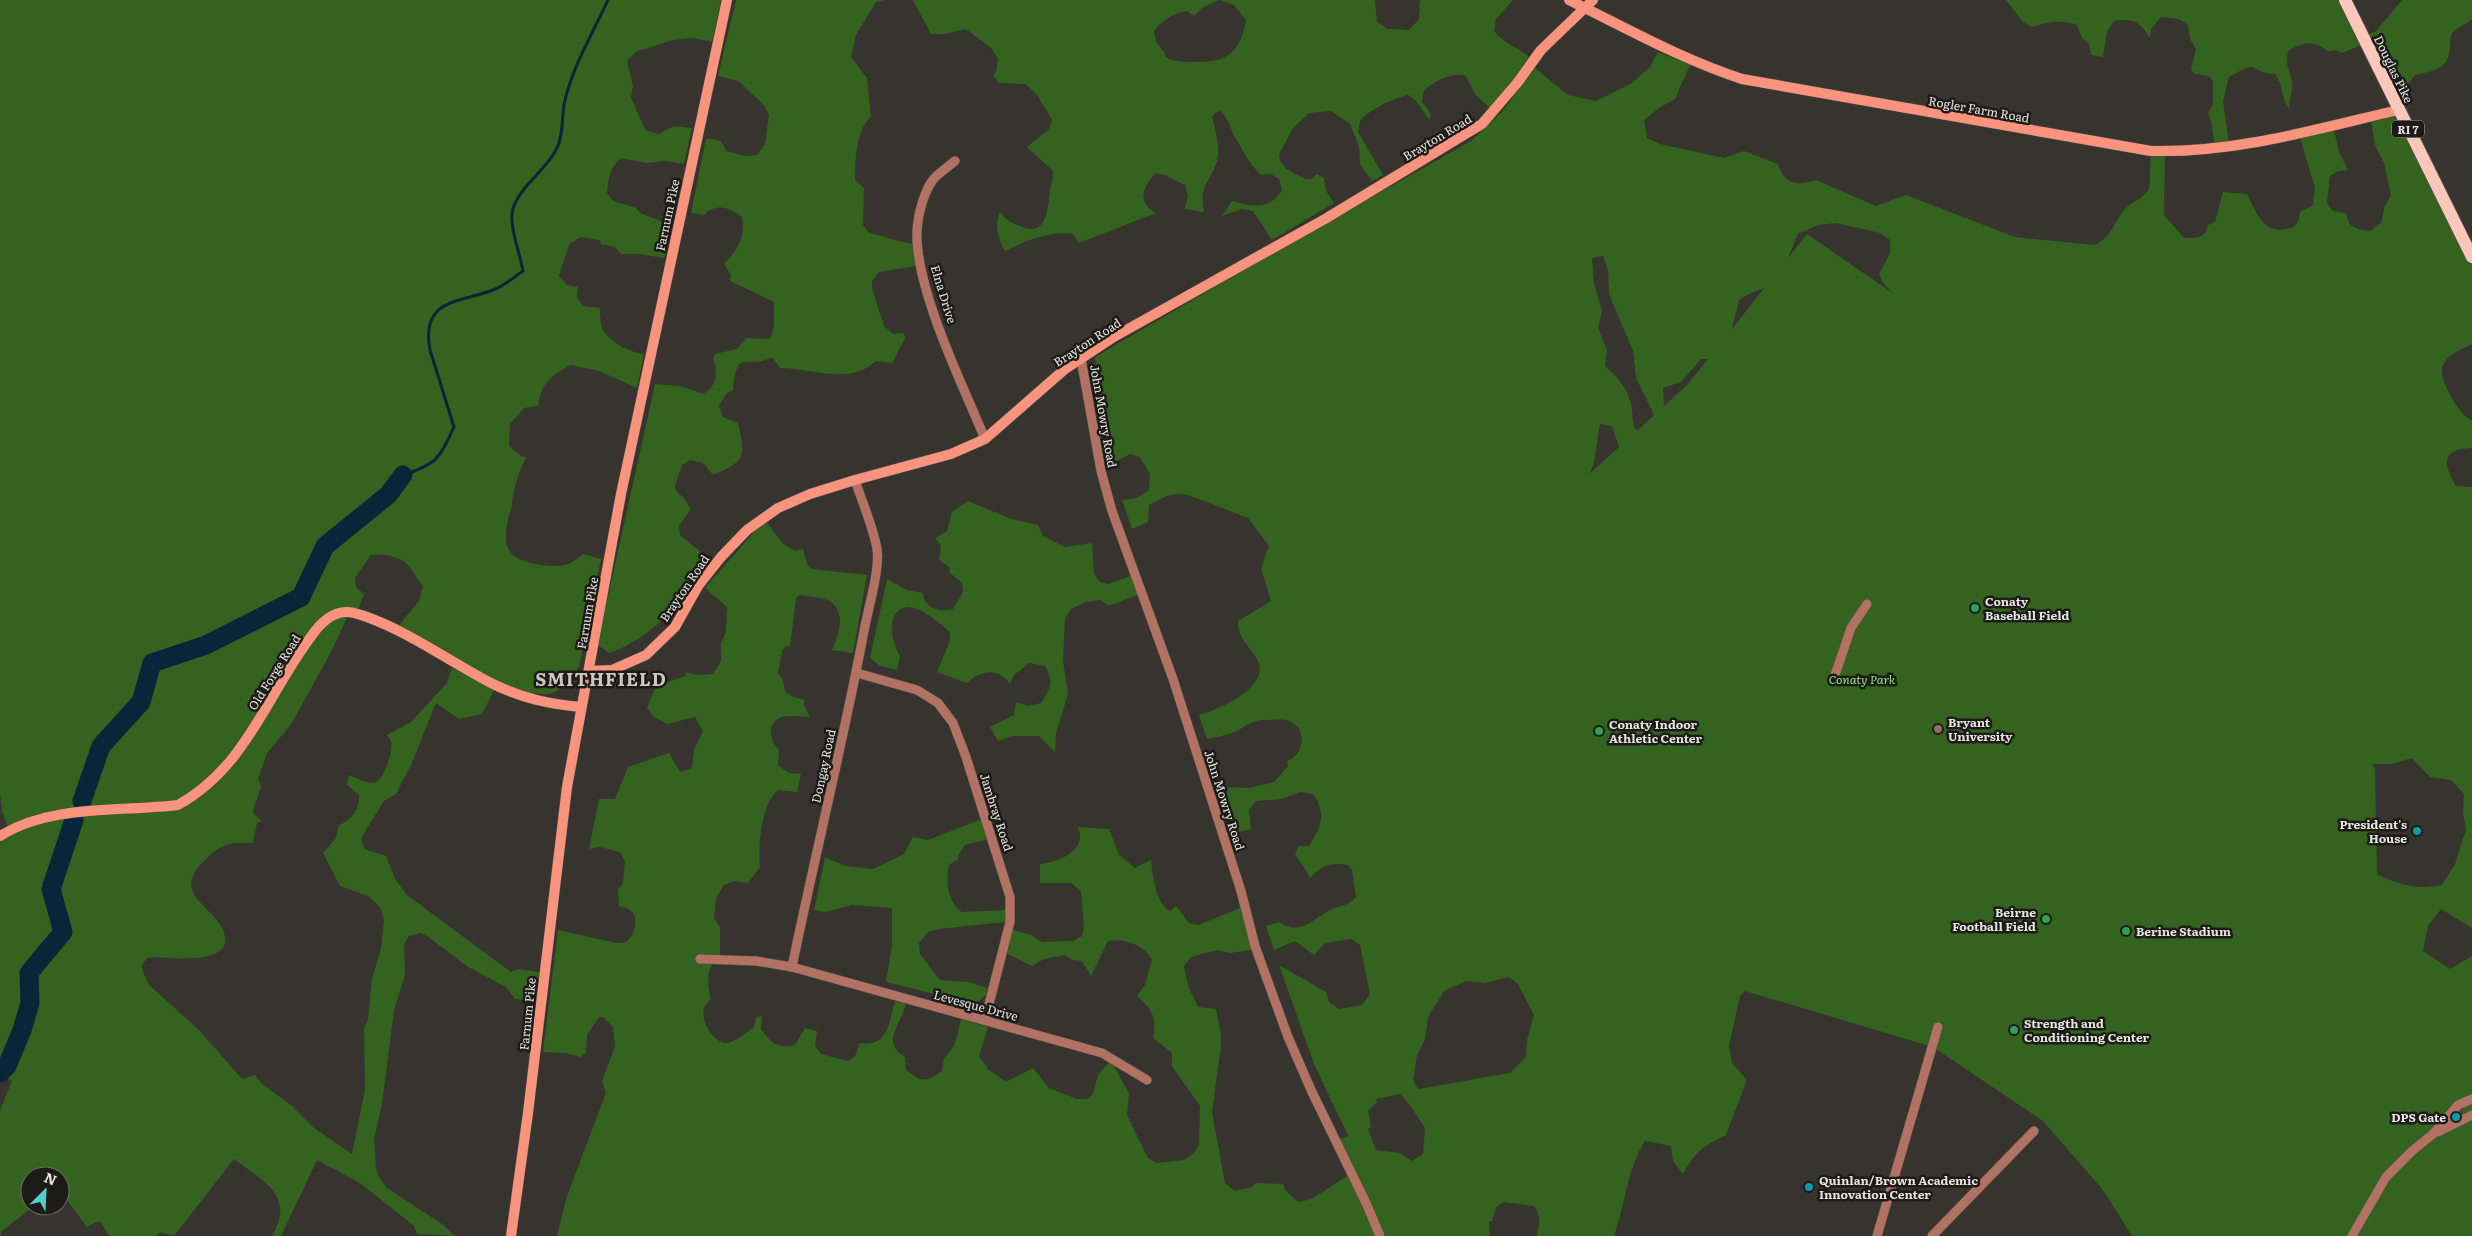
<svg xmlns="http://www.w3.org/2000/svg" width="2472" height="1236" viewBox="0 0 2472 1236" font-family="Literata,serif">
  <rect width="100%" height="100%" fill="#37332e"/>
  <!-- green -->
  <g fill="#33631f" fill-rule="evenodd">
    <path d="M0,0H721L712,42L692,38L673,40L635,52L627,61L633,86L631,97L645,130L658,134L674,126L692,128L684,164L665,161L647,163L621,158C610,167 608,179 607,193L613,201L636,208L640,213L671,225L664,258L639,254H621L615,247L601,244L600,240L581,237L569,244L559,276L567,285L578,287L577,298L583,306L600,308C600,314 600,322 602,328C609,343 630,352 644,354L637,388L599,371L570,365C550,377 542,382 538,406L524,408L510,424L509,446L521,456L526,457C519,473 513,488 512,505C512,508 510,512 509,515C501,548 507,560 541,565C559,567 569,567 583,554L601,559L579,667C573,678 564,688 552,693C522,704 428,642 399,625L419,601L423,586C417,579 414,572 409,566C400,556 382,553 371,555L355,578L356,587L364,594L357,613L348,616L330,654L290,726L267,753L258,779L261,787L253,810L254,814L262,821L257,823L253,843C229,842 222,843 205,860C171,892 209,904 221,926C243,967 173,958 153,957L147,958L141,966L148,984L199,1030L242,1079L255,1075L261,1083L292,1106L314,1128L352,1154L365,1090L364,1028L368,1019L372,979L381,949L384,919L380,907L368,896L340,886L323,853L336,838L339,825C352,820 360,809 359,795L347,785L349,775C357,778 368,785 376,782C384,779 394,749 391,741C390,739 388,737 387,735L411,722L447,683L452,668L494,690L482,714L459,719L436,703L411,765L396,794L384,801L361,838L364,849L386,856L395,879L407,895L511,972L519,969L539,972L536,1001L515,999L506,987L468,967L427,936L420,933L409,936L404,944L405,975L394,1010L382,1104L374,1140L376,1167L379,1177L387,1188L442,1224L455,1236L417,1234L414,1226L360,1183L317,1160L281,1236H272C296,1196 263,1181 234,1159L174,1236L160,1232L156,1236H110L100,1222H96L87,1227L60,1191V1176H30V1206H34L2,1231L0,1236V1110L12,1081L0,1075V836L9,830L2,811L0,794Z"/>
    <path d="M736,0H885L876,2L856,35L851,57L867,78L871,117C856,129 855,161 855,180L864,188L863,225L869,233C887,236 897,243 917,244L922,265L879,272L872,281V288L884,326L893,334L904,333L905,338L892,363L876,361C849,386 812,368 780,368L772,357C747,371 737,345 733,390L726,394L719,406L723,417L738,423C746,458 745,461 713,475L703,463L690,460L682,465L675,486L676,491L684,498L691,509L679,526L680,535L712,561C683,598 655,638 609,653L599,646V637L655,384L680,386L703,394C716,387 719,373 713,359L715,354L737,349L746,338L770,339L774,327V302L730,281L731,275L724,264C737,251 746,236 742,217C729,207 716,203 704,215L691,213L706,138L721,141L726,151L745,156L757,155L765,144L769,115L763,104L738,81L718,76Z"/>
    <path d="M913,0H1375L1377,22L1388,29L1409,30L1419,19L1420,0H1513L1496,19L1494,31C1503,43 1519,48 1531,58L1491,109L1475,94L1466,76C1451,72 1436,81 1424,90L1422,101L1431,115L1429,120L1416,101L1408,95C1397,97 1368,110 1361,120C1359,123 1359,129 1358,132L1383,175L1372,181L1360,164L1359,146L1350,124L1331,111L1309,113L1293,128L1279,154L1280,161L1286,169L1305,179H1311L1317,174L1324,178L1326,191L1334,203L1272,240L1253,211L1242,209L1222,216L1232,201C1251,207 1271,210 1282,190L1279,179L1271,174L1261,175C1251,166 1243,151 1236,139C1230,129 1229,118 1220,111L1216,112L1212,117C1216,131 1221,149 1216,164C1208,186 1199,185 1204,212L1184,209L1188,197L1185,185L1165,175L1156,173C1143,187 1136,202 1156,213L1079,243L1073,234C1051,230 1024,241 1005,251C998,237 994,227 1000,212C1005,219 1010,222 1018,225C1047,240 1048,209 1050,190C1051,183 1054,178 1053,171L1027,147L1049,129L1052,120L1037,95L1026,84L999,83L993,75L996,72L998,59L991,48L966,29L944,34H931ZM1219,0L1234,5L1246,20C1240,52 1229,62 1196,62C1185,62 1175,62 1165,57V53L1156,42L1154,31C1163,20 1173,13 1187,11L1194,16L1202,8Z"/>
    <path d="M2006,0H2346L2365,36L2376,31L2402,0H2472V19C2467,24 2458,27 2453,32C2450,37 2450,41 2450,47C2449,69 2434,71 2415,75L2410,82L2392,91L2366,43L2342,53L2336,50L2328,51C2311,40 2307,42 2289,50C2282,65 2294,75 2292,89C2291,98 2289,98 2290,109C2281,101 2284,85 2275,74C2247,72 2261,58 2229,77L2223,101L2229,143L2215,147L2211,121L2208,113L2213,105V82L2209,76L2195,74L2191,70L2196,49L2190,39L2188,25L2179,19L2161,17L2151,29L2150,38C2140,22 2134,18 2114,21L2107,32L2103,57L2091,55L2089,44L2082,38L2077,25C2063,19 2046,22 2032,27L2023,22Z"/>
    <path d="M1658,52L1690,65L1675,99L1659,108L1644,120L1647,138L1660,144L1724,158L1744,151L1778,164C1785,185 1798,186 1816,180L1876,206L1906,195L2015,237L2094,245C2112,238 2114,221 2126,208C2132,201 2146,198 2149,188C2151,177 2149,165 2152,153L2165,151L2164,215L2184,238C2197,238 2205,239 2208,225L2215,222L2223,192L2247,194C2256,212 2263,234 2287,229C2297,228 2299,220 2300,212L2313,205L2315,188L2299,134L2333,126L2339,152L2348,170L2338,171L2330,176L2327,203L2333,211L2346,213C2348,228 2356,229 2371,231L2382,222L2384,208L2391,195L2384,163L2375,145L2371,119L2396,112L2472,256V344C2461,350 2446,354 2442,368C2439,380 2460,417 2472,420V448C2441,449 2443,464 2456,486L2472,487V928L2441,909L2428,926L2423,951L2450,969L2472,956V1236H2132L2103,1190L2043,1121L1933,1047L1745,991L1740,996L1729,1046L1732,1063L1747,1080L1726,1135C1703,1146 1695,1152 1683,1174L1673,1161L1671,1146L1645,1141C1627,1169 1625,1205 1614,1236H1537C1539,1225 1542,1215 1534,1206L1504,1202L1496,1207L1492,1221H1489L1490,1236H557L566,1199L606,1093L602,1081L615,1046L613,1027L603,1017H599L587,1035L586,1053L580,1057L566,1053L543,1052L558,930L616,943C620,943 624,943 627,941C635,935 639,917 631,911C628,908 623,907 619,906L618,890L623,883L625,861L620,852L600,847L589,849L599,799H615L628,767L669,753L680,772L692,768L694,750L703,731L695,717L667,724L653,716L647,708L656,686L685,676L686,672L697,675L713,674L721,661V643L726,632L727,607L705,588L761,524L766,521L782,543L795,551L803,549L807,564L811,569L867,575L853,653L832,650C838,636 847,614 831,602C824,597 808,597 800,595L796,598L790,647L786,646L782,651L778,673C791,689 774,692 804,700V705L810,717C803,717 790,715 782,717C766,723 769,740 779,750L778,765L789,773L801,774L797,792L778,790C761,804 758,846 760,867L748,883L734,881L724,885L716,898L714,918L720,927V957C705,966 707,985 711,999C709,1001 705,1004 704,1008C700,1021 715,1048 731,1042C739,1039 747,1032 754,1027L756,1018L762,1015L761,1029C771,1043 777,1049 795,1045L805,1028L817,1031L815,1046L821,1054L848,1061L855,1056L860,1043C889,1047 888,1024 895,1001L906,1004C901,1025 880,1042 905,1057L906,1070C922,1082 925,1083 942,1071L944,1058C956,1048 958,1033 961,1019L988,1027L979,1056L988,1069L1006,1082L1033,1068L1049,1088L1077,1099H1087L1093,1094L1098,1075L1111,1060L1129,1094L1127,1115L1148,1158L1157,1163L1184,1160L1194,1153L1199,1144L1200,1106L1172,1066V1053L1153,1038C1157,1016 1152,1010 1137,996L1145,985L1152,959C1143,945 1125,938 1108,941L1091,976L1082,961L1073,960L1065,955L1044,959L1032,966L1004,952L1009,929L1031,935L1042,942L1073,941L1082,936L1084,927L1081,891L1071,883H1040V864C1059,862 1088,851 1078,827L1109,829L1119,855L1135,868L1151,860C1153,875 1155,903 1170,911L1176,906L1189,923L1198,925L1243,907L1258,949L1230,953L1217,950L1191,957L1184,966L1188,986L1198,1007L1216,1009L1221,1034V1046L1212,1112L1225,1183L1234,1191L1252,1187L1256,1183L1283,1184L1286,1191L1298,1202C1318,1200 1333,1182 1352,1174L1338,1140L1348,1136L1314,1064L1279,965L1326,992L1329,1002L1339,1009L1362,1005L1370,994L1360,945L1351,939L1325,943L1314,955L1295,941L1274,950L1266,926L1279,922C1301,937 1313,918 1332,909C1342,905 1348,906 1356,897L1352,870L1348,865C1332,862 1320,866 1310,878C1306,869 1300,863 1295,854L1299,846H1309C1321,826 1327,815 1313,794L1301,792L1281,799L1256,801L1249,810L1251,829L1237,833L1222,787L1249,788L1274,782L1288,766L1287,761C1306,754 1308,726 1286,720C1279,719 1269,720 1262,720C1251,721 1246,726 1237,731C1229,735 1216,737 1207,739L1199,715C1217,710 1270,688 1258,661C1251,647 1237,638 1238,621L1271,601L1261,568L1269,546L1248,518L1188,495L1176,494L1167,496L1149,505L1148,522L1132,529L1122,500L1137,498L1149,490L1150,474L1140,457L1130,454L1111,464L1095,357L1282,248L1471,141L1502,112L1535,68L1568,95L1596,101L1632,83L1650,67ZM1836,223L1880,233L1890,240V253L1879,274L1883,283L1894,294L1807,234L1788,258L1798,234L1818,225ZM1603,256L1608,270L1609,294L1633,351L1636,378L1654,415L1637,431C1630,423 1634,414 1631,404C1627,387 1618,378 1605,366L1607,350L1598,328L1602,311L1594,283L1592,258ZM1764,288L1732,329L1739,300L1751,293ZM1701,359H1708L1687,385L1664,406L1663,388L1681,382ZM1600,424L1612,426L1619,447L1589,474L1594,463ZM2412,758L2430,777L2451,780L2464,794L2463,812L2466,830L2455,864L2442,885C2416,890 2400,885 2377,874L2375,769L2372,764H2392ZM1509,977L1518,984L1534,1015L1527,1040L1526,1057L1510,1073L1418,1089L1413,1080L1417,1055L1425,1040L1428,1017L1444,991L1466,981L1485,983ZM1400,1094C1410,1103 1417,1117 1425,1128L1423,1154L1412,1161L1400,1153L1376,1150L1368,1129L1371,1127L1368,1111L1377,1102L1376,1099Z"/>
    <path d="M968,501L1011,519L1038,525L1043,536L1065,547L1092,543L1094,573L1100,582L1108,584L1134,575L1143,593L1109,606L1100,600L1086,602L1071,609L1065,618L1063,661L1068,694L1056,733L1055,752L1039,736H1013L998,741L990,727L1014,715L1016,702L1028,706L1041,703C1050,690 1054,681 1045,666L1029,663L1014,675L1010,684C998,667 981,670 967,683L937,672L950,641V632C941,624 920,606 907,607C884,611 892,644 900,656L897,670L880,666L870,658L887,579L907,590L923,593C924,609 940,612 953,609L963,592L962,583L950,573L949,567L939,560L941,545L935,538L947,531L952,512Z"/>
    <path d="M982,819L989,839L965,845L959,854L958,859L949,865C946,881 947,902 962,912L1006,910L1005,922L939,929L928,932L919,943L920,954L940,980L969,982L987,988L986,995L975,1004L886,982L892,945V908L852,905L825,912L814,910L825,857L845,866L873,869L904,854L913,837L928,840Z"/>
  </g>
  <g fill="none" stroke-linecap="round" stroke-linejoin="round">
    <!-- stream -->
    <path stroke="#052739" stroke-width="3" d="M403,475C437,464 439,459 454,427L430,350C420,298 460,303 493,290C504,286 514,277 523,271C520,253 508,224 513,208C522,183 550,168 559,143C563,130 562,118 564,105C571,69 593,33 608,0"/>
    <!-- river -->
    <g stroke="#052739" stroke-width="19">
      <polyline points="82,801 101,746 141,702 152,663 206,645 301,597 325,546 388,495 403,475"/>
      <polyline points="0,1073 7,1066 22,1030 30,1003 29,973 63,932 51,889 74,820"/>
    </g>
    <!-- street casing -->
    <g stroke="#534f4a" stroke-width="10">
      <g id="street">
        <path d="M955,161C948,167 937,174 932,181C922,196 916,222 917,240C920,299 962,383 985,439"/>
        <polyline points="1081,359 1101,471 1112,511 1173,679 1241,891 1255,946 1288,1037 1312,1092 1366,1203 1380,1236"/>
        <polyline points="857,673 917,690 938,703 953,723 966,757 1010,897 1010,922 985,1020"/>
        <polyline points="1835,675 1851,628 1867,604"/>
        <polyline points="700,959 756,961 792,967 1102,1053 1147,1080"/>
        <path d="M792,967C815,855 843,743 864,631C868,609 880,570 877,549C873,526 862,502 855,480"/>
        <polyline points="2438,1132 2472,1115"/>
        <polyline points="1877,1236 1938,1027"/>
        <polyline points="1932,1236 2034,1131"/>
        <polyline points="2352,1236 2386,1177 2412,1151 2433,1134 2458,1105 2472,1099"/>
      </g>
    </g>
    <!-- secondary casing -->
    <g stroke="#534f4a" stroke-width="11">
      <g id="secondary">
        <path d="M1569,0C1626,28 1681,59 1742,79L2151,151C2236,153 2317,129 2398,110"/>
        <polyline points="589,671 612,670 646,655 675,627 698,586 721,557 747,530 778,508 810,494 855,480 951,454 985,439 1065,369 1112,338 1325,219 1482,124 1518,82 1541,50 1593,0"/>
        <path d="M0,836C51,804 120,812 178,805C246,767 266,697 310,638C318,626 330,613 345,612C353,611 360,615 367,617C411,633 449,661 491,683C521,698 548,704 581,707"/>
        <polyline points="511,1236 528,1113 567,787 621,494 727,0"/>
      </g>
    </g>
    <!-- primary casing -->
    <g stroke="#534f4a" stroke-width="14">
      <polyline id="primary" points="2345,0 2472,257"/>
    </g>
    <!-- street -->
    <use href="#street" stroke="#b17263" stroke-width="9"/>
    <!-- secondary -->
    <use href="#secondary" stroke="#f8937d" stroke-width="10"/>
    <!-- primary -->
    <use href="#primary" stroke="#fcc7bb" stroke-width="12"/>
  </g>
  <!-- markers -->
  <g fill="#2e9e5b" stroke="#1d1b18" stroke-width="2">
    <circle cx="1975" cy="608" r="5"/>
    <circle cx="1599" cy="731" r="5"/>
    <circle cx="2046" cy="919" r="5"/>
    <circle cx="2126" cy="931" r="5"/>
    <circle cx="2014" cy="1030" r="5"/>
  </g>
  <circle fill="#8d6e63" stroke="#1d1b18" stroke-width="2" cx="1938" cy="729" r="5"/>
  <g fill="#0f9aa8" stroke="#1d1b18" stroke-width="2">
    <circle cx="2417" cy="831" r="5"/>
    <circle cx="2456" cy="1117" r="5"/>
    <circle cx="1809" cy="1187" r="5"/>
  </g>
  <g text-anchor="middle" dominant-baseline="central" stroke-width="5" stroke-linejoin="round" paint-order="stroke">
    <!-- shield labels -->
    <rect fill="#1d1b18" stroke="#aaa8a4" stroke-width="1" x="2392" y="120.5" width="32" height="17" rx="4"/>
    <g font-size="11" font-weight="bold" fill="#e6e4e0">
      <text x="2408" y="129">RI 7</text>
    </g>
    <!-- street labels -->
    <g font-size="12" fill="#e6e4e0" stroke="#1d1b18">
      <text transform="translate(2394 69) rotate(64)">Douglas Pike</text>
      <text transform="translate(1979 109) rotate(10)">Rogler Farm Road</text>
      <text transform="translate(1437 137) rotate(-31)">Brayton Road</text>
      <text transform="translate(667 215) rotate(-78)">Farnum Pike</text>
      <text transform="translate(944 294) rotate(73)">Elna Drive</text>
      <text transform="translate(1087 342) rotate(-33)">Brayton Road</text>
      <text transform="translate(1104 416) rotate(80)">John Mowry Road</text>
      <text transform="translate(684 588) rotate(-56)">Brayton Road</text>
      <text transform="translate(587 613) rotate(-80)">Farnum Pike</text>
      <text transform="translate(274 672) rotate(-58)">Old Forge Road</text>
      <text transform="translate(823 766) rotate(-78)">Dongay Road</text>
      <text transform="translate(1225 800) rotate(72)">John Mowry Road</text>
      <text transform="translate(997 812) rotate(72)">Jambray Road</text>
      <text transform="translate(976 1005) rotate(15)">Levesque Drive</text>
      <text transform="translate(527 1014) rotate(-84)">Farnum Pike</text>
    </g>
    <!-- poi labels -->
    <g font-size="12" font-weight="bold" fill="#e6e4e0" stroke="#1d1b18" text-anchor="start">
      <text x="1985" y="601">Conaty<tspan x="1985" dy="14">Baseball Field</tspan></text>
      <text x="1948" y="722">Bryant<tspan x="1948" dy="14">University</tspan></text>
      <text x="1609" y="724">Conaty Indoor<tspan x="1609" dy="14">Athletic Center</tspan></text>
      <text x="2407" y="824" text-anchor="end">President's<tspan x="2407" dy="14">House</tspan></text>
      <text x="2036" y="912" text-anchor="end">Beirne<tspan x="2036" dy="14">Football Field</tspan></text>
      <text x="2136" y="931">Berine Stadium</text>
      <text x="2024" y="1023">Strength and<tspan x="2024" dy="14">Conditioning Center</tspan></text>
      <text x="2446" y="1117" text-anchor="end">DPS Gate</text>
      <text x="1819" y="1180">Quinlan/Brown Academic<tspan x="1819" dy="14">Innovation Center</tspan></text>
    </g>
    <!-- park labels -->
    <g font-size="12" font-style="italic" fill="#96e179" stroke="#1d1b18">
      <text x="1862" y="679">Conaty Park</text>
    </g>
    <!-- district labels -->
    <g font-size="18" font-weight="bold" letter-spacing="1" fill="#cdc8c1" stroke="#1d1b18">
      <text x="601" y="678">SMITHFIELD</text>
    </g>
  </g>
  <!-- north arrow -->
  <g transform="translate(45 1191) rotate(24)"><circle r="24" fill="#1d1b18" stroke="#6d6b68"/>
  <path d="M0-4L9 19L0 12L-9 19Z" fill="#52cdce"/>
  <text y="-8" font-size="14" font-weight="bold" text-anchor="middle" fill="#e6e4e0">N</text>
  </g>
</svg>
